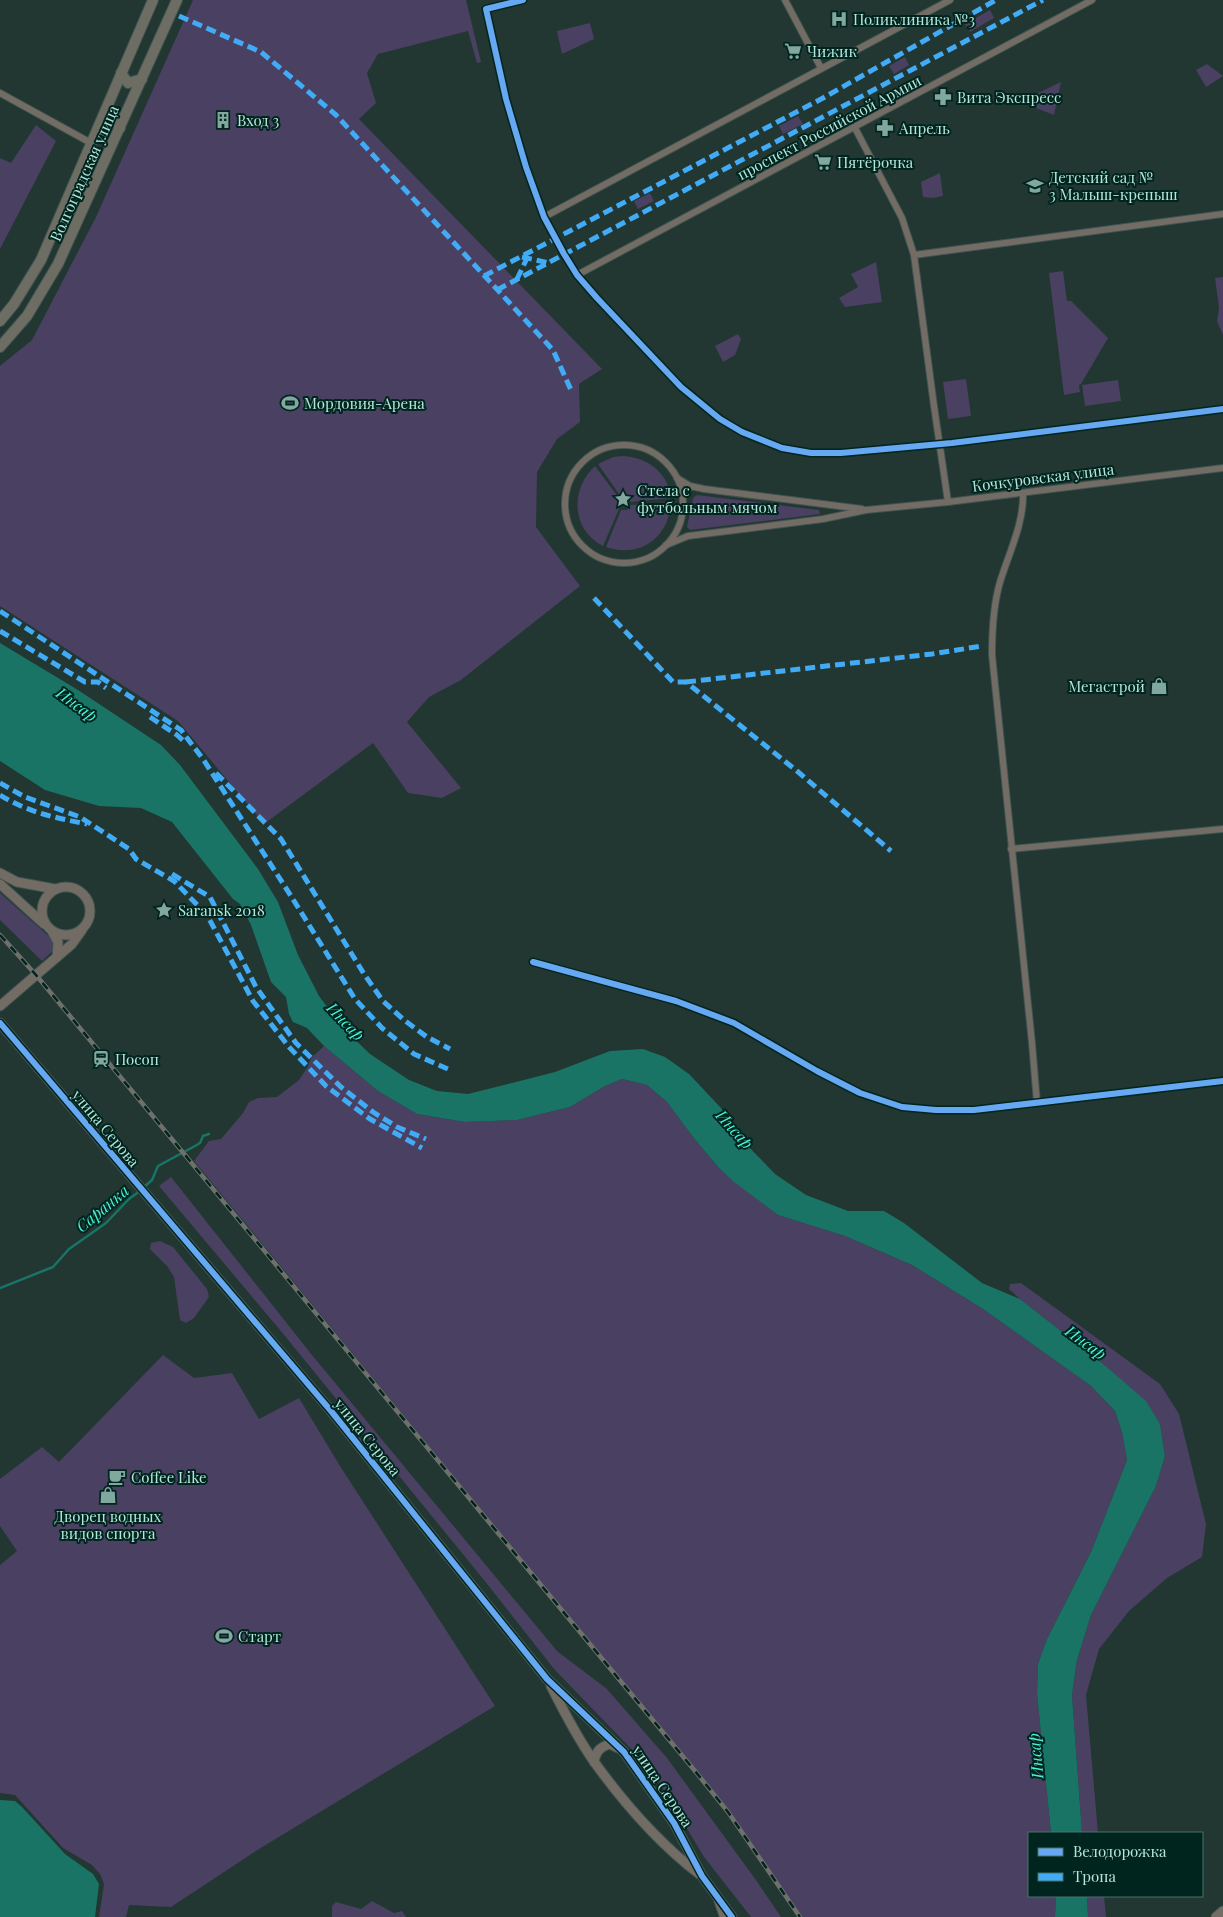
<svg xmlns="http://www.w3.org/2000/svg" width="1223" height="1917" viewBox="0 0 1223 1917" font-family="'Playfair Display',serif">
  <rect width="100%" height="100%" fill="#223632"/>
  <!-- green -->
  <g fill="#494062">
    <polygon points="193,0 466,0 481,62 477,63 468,31 378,54 367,73 376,103 359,119 602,369 579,384 580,422 557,439 537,472 536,527 580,586 461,680 429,697 407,722 461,788 442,798 408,793 373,743 264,824 178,721 0,606 0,366 32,340 96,217"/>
    <polygon points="990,10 994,18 970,32 965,24"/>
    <polygon points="590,23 594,39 562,54 557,31"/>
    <polygon points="905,57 909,65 894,74 889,66"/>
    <polygon points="1207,64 1223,76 1206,87 1196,70"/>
    <polygon points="1061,82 1054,115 1020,102"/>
    <polygon points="798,116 803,124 783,134 779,126"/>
    <polygon points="36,125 56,141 0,249 0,158 11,163"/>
    <polygon points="940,173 943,196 933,198 923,197 921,182"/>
    <polygon points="650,193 654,201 638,209 634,201"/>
    <polygon points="876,262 882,302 845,307 839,298 858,287 851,274"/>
    <polygon points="1063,271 1067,301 1071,301 1108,338 1081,384 1079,385 1080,392 1064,395 1049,273"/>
    <polygon points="1223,277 1223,335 1217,321 1219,308 1215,278"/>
    <polygon points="738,334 741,339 735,355 723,362 715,346"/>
    <polygon points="966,379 971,416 948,419 943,382"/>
    <polygon points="1118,380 1121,401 1085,406 1082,385"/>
    <path d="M622,456C647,457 668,472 671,498L631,502L627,496L621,497L598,464L613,457Z"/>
    <path d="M595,466L619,498L617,504L619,509L603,546C571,530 570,489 595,466Z"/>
    <polygon points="697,495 819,510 820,514 690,530 687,527 693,498"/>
    <path d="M671,502C669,537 641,559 606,547L621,510H627L631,505Z"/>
    <polygon points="0,893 52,939 56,948 42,961 0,920"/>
    <polygon points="324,1046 378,1091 417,1114 465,1122 517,1120 570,1107 605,1086 622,1079 647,1085 667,1102 693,1137 718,1167 735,1182 778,1215 845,1236 912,1265 983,1309 1091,1386 1115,1411 1122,1432 1127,1460 1091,1552 1047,1639 1038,1664 1037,1694 1051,1833 1029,1833 1029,1896 1056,1896 1055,1917 802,1917 728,1809 194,1161 209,1141 221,1139 243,1113 249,1102 258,1098 277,1097 299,1080 307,1068 311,1058"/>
    <polygon points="171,1177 312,1355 557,1651 607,1689 667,1758 756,1880 781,1917 751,1917 704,1857 664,1790 640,1758 554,1669 484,1580 280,1330 159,1186"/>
    <polygon points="160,1241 173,1247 207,1289 209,1297 194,1318 186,1323 180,1320 174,1277 167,1266 150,1249 151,1243"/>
    <polygon points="1021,1283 1160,1384 1179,1414 1206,1524 1202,1557 1167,1578 1129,1611 1099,1649 1086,1695 1098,1833 1082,1833 1072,1695 1077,1660 1091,1615 1156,1486 1165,1456 1160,1424 1102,1363 1020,1299 1009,1289 1010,1284"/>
    <polygon points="163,1355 194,1378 232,1373 259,1419 299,1398 340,1466 495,1706 259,1849 171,1907 129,1905 126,1917 99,1917 104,1884 100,1874 92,1865 63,1848 15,1795 0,1793 0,1565 17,1551 0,1526 0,1479 42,1447 59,1462"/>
    <polygon points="1087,1896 1104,1896 1106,1917 1088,1917"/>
    <polygon points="372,1901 394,1913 402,1911 406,1917 332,1917 332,1906 336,1902 361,1909"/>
  </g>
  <!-- water -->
  <g fill="#197466">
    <polygon points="0,643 78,690 161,745 180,765 258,869 278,902 298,955 319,996 342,1027 370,1054 409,1080 437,1091 468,1094 555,1072 610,1051 643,1049 665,1057 689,1074 721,1108 747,1145 775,1174 806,1195 848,1211 884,1211 904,1223 982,1283 1020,1299 1102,1363 1146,1401 1160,1424 1165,1456 1156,1486 1091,1615 1077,1660 1072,1695 1082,1833 1051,1833 1037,1694 1038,1664 1047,1639 1091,1552 1127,1460 1122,1432 1115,1411 1091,1386 983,1309 912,1265 845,1236 778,1215 734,1182 718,1167 693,1137 667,1102 647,1085 622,1079 605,1086 570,1107 517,1120 465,1122 417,1114 378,1091 324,1046 307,1028 293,1022 289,1014 286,997 271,982 251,925 240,904 233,899 172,822 141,808 99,806 45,790 0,761"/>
    <polygon points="0,1800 15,1801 22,1807 65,1854 93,1874 99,1884 95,1917 0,1917"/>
    <polygon points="1056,1896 1087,1896 1088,1917 1055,1917"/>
  </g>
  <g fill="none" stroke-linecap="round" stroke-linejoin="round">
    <!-- stream -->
    <g stroke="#197466" stroke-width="2.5">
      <polyline points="144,1187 152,1180 158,1166 195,1146 200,1143 203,1136 209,1134"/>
      <polyline points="0,1288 53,1267 69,1249 106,1223 129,1199 140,1191"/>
    </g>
    <!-- minor casing -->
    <g stroke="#3e544f" stroke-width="8">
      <g id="minor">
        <polyline points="523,0 486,9 506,99 526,167 544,217 564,254 577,275 597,298 681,387 720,419 742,432 782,448 811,453 841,453 952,443 1223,409"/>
        <polyline points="785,0 821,68"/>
        <polyline points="0,93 91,143"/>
        <polyline points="855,128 902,218 914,255 934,406 948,502"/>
        <polyline points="544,217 950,0"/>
        <polyline points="914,255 1223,214"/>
        <polyline points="577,275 1092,0"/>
        <circle cx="624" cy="504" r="59"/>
        <polyline points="677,478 690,486 704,489 862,509"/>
        <path d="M1023,493C1024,523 1009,553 1000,582C993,606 992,631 992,655L1032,1043L1037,1103"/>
        <polyline points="666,545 688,536 823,519 866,510 948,502 1223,468"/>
        <polyline points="1011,849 1223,829"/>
        <polyline points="533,962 676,1001 734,1023 817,1071 860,1093 902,1107 936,1110 974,1110 1223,1081"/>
        <polyline points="717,1900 723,1917"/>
      </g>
    </g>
    <!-- tertiary casing -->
    <g stroke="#3e544f" stroke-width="11">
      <g id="tertiary">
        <polyline points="0,873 17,882 55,889"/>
        <polyline points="0,884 44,924"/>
        <circle cx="66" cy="911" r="24"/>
        <polyline points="52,931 58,942 57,957"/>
        <polyline points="0,1006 72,944 82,930"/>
        <polyline points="0,1023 331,1411 547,1679 624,1752 674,1823 702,1876 732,1917"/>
        <path d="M551,1686C564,1712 578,1739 595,1763C624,1803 660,1844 699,1874"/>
        <path d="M594,1762C596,1751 600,1747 610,1744L618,1748"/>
      </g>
    </g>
    <!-- secondary casing -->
    <g stroke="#3e544f" stroke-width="11">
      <polyline id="secondary" points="1216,1917 1223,1911"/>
    </g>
    <!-- primary casing -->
    <g stroke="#3e544f" stroke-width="12">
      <g id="primary">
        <polyline points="121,73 128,83 142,79"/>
        <polyline points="104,115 115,116 120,128"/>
        <polyline points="0,321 14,304 41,260 153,0"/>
        <polyline points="0,347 27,316 58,264 177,0"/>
      </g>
    </g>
    <!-- minor -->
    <use href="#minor" stroke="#736c65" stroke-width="6"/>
    <!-- tertiary -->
    <use href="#tertiary" stroke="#736c65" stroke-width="9"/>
    <!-- secondary -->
    <use href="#secondary" stroke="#726e66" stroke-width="9"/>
    <!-- primary -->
    <use href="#primary" stroke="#6e6d64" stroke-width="10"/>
    <!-- rail casing -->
    <g stroke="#6e716b" stroke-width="4.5">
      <polyline id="rail" points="0,935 36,975 695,1771 728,1812 800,1917"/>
    </g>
    <!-- rail -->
    <use href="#rail" stroke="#00241e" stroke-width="2.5" stroke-dasharray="8" stroke-linecap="butt"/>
    <!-- quiet -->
    <g stroke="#42abf6" stroke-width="5" stroke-dasharray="10 5" stroke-linecap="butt">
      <polyline points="179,16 261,52 336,115 553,350 571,390"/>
      <polyline points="522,257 549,263"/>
      <polyline points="484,276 823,98 996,0"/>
      <polyline points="517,279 530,252"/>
      <polyline points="497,290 1043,0"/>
      <polyline points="594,598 673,682 686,682 797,771 891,851"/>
      <polyline points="0,611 181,730 203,759 291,896 355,999 382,1028 414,1054 450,1070"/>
      <polyline points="0,631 85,682 98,682 106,688"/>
      <polyline points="686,682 932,654 982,646"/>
      <polyline points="150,717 177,735 186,743"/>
      <polyline points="216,773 281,839 364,974 383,1001 404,1020 427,1037 450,1049"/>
      <polyline points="0,783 25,797 80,817 129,849 136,859 174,881 207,915 253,1001 289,1047 326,1086 370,1119 422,1148"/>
      <path d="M0,795C27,812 56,818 87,824"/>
      <polyline points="172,874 210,897 256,987 296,1043 341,1087 373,1112 397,1127 426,1139"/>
    </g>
    <!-- cycleway casing -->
    <g stroke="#00241e" stroke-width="9">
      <g id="cycleway">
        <polyline points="523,0 486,9 506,99 526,167 544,217 564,254 577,275 597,298 681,387 720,419 742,432 782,448 811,453 841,453 952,443 1223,409"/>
        <polyline points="533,962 676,1001 734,1023 817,1071 860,1093 902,1107 936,1110 974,1110 1223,1081"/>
        <polyline points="0,1023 331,1411 547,1679 624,1752 674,1823 702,1876 732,1917"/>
      </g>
    </g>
    <!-- cycleway -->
    <use href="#cycleway" stroke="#66a8f1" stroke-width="6"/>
  </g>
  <!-- icons -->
  <defs>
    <g id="hospital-bare" transform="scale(1.35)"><path d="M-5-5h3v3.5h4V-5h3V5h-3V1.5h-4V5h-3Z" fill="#81a89f" stroke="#00241e" stroke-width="2.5" paint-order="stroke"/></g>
    <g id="supermarket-bare" transform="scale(1.35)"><path d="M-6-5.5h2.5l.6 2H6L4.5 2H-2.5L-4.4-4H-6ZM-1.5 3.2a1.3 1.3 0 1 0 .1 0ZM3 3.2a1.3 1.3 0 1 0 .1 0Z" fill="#81a89f" stroke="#00241e" stroke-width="2.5" paint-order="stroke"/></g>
    <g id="pharmacy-bare" transform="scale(1.35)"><path d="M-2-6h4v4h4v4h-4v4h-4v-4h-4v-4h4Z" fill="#81a89f" stroke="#00241e" stroke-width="2.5" paint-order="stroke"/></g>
    <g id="building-bare" transform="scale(1.35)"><path d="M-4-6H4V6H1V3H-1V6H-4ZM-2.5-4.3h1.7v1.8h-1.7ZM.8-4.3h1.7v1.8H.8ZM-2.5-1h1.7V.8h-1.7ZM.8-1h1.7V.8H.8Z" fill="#81a89f" stroke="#00241e" stroke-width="2.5" paint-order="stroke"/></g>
    <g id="school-bare" transform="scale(1.35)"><path d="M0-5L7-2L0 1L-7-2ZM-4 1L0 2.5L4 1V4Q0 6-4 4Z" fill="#81a89f" stroke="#00241e" stroke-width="2.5" paint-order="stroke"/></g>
    <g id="stadium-bare" transform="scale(1.35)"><path d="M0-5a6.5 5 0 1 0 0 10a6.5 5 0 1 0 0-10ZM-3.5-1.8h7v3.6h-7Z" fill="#81a89f" stroke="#00241e" stroke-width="2.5" paint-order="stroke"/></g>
    <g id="sight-bare" transform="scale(1.35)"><path d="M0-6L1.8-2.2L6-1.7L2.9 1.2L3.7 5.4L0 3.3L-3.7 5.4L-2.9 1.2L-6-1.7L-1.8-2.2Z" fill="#81a89f" stroke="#00241e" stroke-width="2.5" paint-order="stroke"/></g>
    <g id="shop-bare" transform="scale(1.35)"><path d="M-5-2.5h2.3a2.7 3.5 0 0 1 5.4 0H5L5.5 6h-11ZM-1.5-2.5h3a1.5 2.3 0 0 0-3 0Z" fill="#81a89f" stroke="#00241e" stroke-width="2.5" paint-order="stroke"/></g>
    <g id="station-bare" transform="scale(1.35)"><path d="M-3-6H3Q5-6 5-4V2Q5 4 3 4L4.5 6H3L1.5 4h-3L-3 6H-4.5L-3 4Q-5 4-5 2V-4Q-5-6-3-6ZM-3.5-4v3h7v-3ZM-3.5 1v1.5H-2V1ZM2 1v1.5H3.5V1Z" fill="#81a89f" stroke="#00241e" stroke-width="2.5" paint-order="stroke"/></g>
    <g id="cafe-bare" transform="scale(1.35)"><path d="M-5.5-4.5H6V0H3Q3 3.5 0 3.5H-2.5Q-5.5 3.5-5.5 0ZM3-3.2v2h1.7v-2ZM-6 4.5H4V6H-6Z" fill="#81a89f" stroke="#00241e" stroke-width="2.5" paint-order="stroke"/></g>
  </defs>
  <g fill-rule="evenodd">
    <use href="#hospital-bare" x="839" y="19"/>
    <use href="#supermarket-bare" x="793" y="51"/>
    <use href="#pharmacy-bare" x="943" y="97"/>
    <use href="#building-bare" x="223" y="120"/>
    <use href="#pharmacy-bare" x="885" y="128"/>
    <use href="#supermarket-bare" x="823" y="162"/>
    <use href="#school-bare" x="1035" y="186"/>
    <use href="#stadium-bare" x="290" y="403"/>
    <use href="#sight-bare" x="623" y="499"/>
    <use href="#shop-bare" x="1159" y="686"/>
    <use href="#sight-bare" x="164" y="910"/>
    <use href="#station-bare" x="101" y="1059"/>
    <use href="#cafe-bare" x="117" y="1477"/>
    <use href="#shop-bare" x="108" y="1495"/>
    <use href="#stadium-bare" x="224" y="1636"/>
  </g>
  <g text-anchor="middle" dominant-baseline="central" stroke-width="4" stroke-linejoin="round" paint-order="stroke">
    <!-- poi labels -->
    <g font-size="15" fill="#b4e6da" stroke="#00241e" text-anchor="start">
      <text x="853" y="19">Поликлиника №3</text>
      <text x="807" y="51">Чижик</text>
      <text x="957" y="97">Вита Экспресс</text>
      <text x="237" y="120">Вход 3</text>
      <text x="899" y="128">Апрель</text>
      <text x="837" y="162">Пятёрочка</text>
      <text x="1049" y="177">Детский сад №<tspan x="1049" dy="17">3 Малыш-крепыш</tspan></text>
      <text x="304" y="403">Мордовия-Арена</text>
      <text x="637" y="490">Стела с<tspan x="637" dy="17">футбольным мячом</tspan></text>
      <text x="1145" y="686" text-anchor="end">Мегастрой</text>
      <text x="178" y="910">Saransk 2018</text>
      <text x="115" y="1059">Посоп</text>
      <text x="131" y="1477">Coffee Like</text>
      <text x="108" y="1516" text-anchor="middle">Дворец водных<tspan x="108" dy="17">видов спорта</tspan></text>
      <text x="238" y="1636">Старт</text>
    </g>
    <!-- street labels -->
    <g font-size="15" fill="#b4e6da" stroke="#00241e">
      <text transform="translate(829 127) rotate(-28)">проспект Российской Армии</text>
      <text transform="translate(84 173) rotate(-66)">Волгоградская улица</text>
      <text transform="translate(1043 477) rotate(-7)">Кочкуровская улица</text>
      <text transform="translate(106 1128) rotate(50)">улица Серова</text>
      <text transform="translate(368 1437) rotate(51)">улица Серова</text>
      <text transform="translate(663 1786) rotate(56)">улица Серова</text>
    </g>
    <!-- water labels -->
    <g font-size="16" font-style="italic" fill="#4cf3d8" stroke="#00241e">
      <text transform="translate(77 704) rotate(36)">Инсар</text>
      <text transform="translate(346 1021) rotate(46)">Инсар</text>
      <text transform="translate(735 1129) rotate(48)">Инсар</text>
      <text transform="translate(102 1208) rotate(-40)">Саранка</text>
      <text transform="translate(1086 1342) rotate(36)">Инсар</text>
      <text transform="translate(1035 1756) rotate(-95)">Инсар</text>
    </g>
  </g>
  <!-- legend -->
  <rect x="1028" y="1832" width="175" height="65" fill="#00241e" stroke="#487269"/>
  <rect x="1038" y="1848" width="25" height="8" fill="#66a8f1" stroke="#487269"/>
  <text x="1073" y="1857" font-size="15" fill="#b4e6da">Велодорожка</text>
  <rect x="1038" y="1873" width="25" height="8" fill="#42abf6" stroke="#487269"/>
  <text x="1073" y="1882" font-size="15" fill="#b4e6da">Тропа</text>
</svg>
